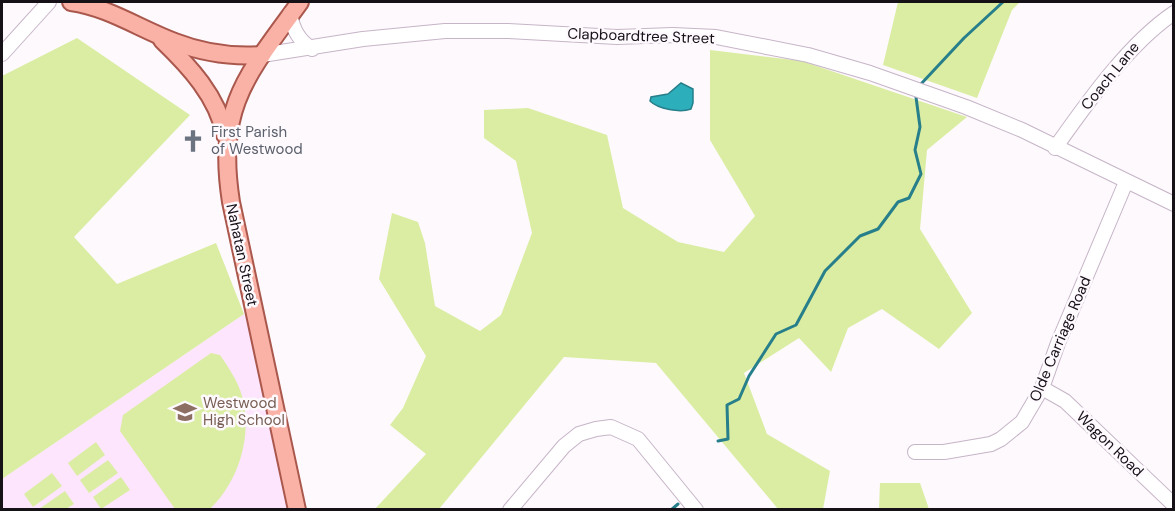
<svg xmlns="http://www.w3.org/2000/svg" width="1175" height="511" viewBox="0 0 1175 511" font-family="'DM Sans',sans-serif">
  <rect width="100%" height="100%" fill="#fdf9fd"/>
  <!-- built -->
  <polygon fill="#fde5fe" points="244,314 254,344 290,509 2,510 2,479"/>
  <!-- green -->
  <g fill="#dbeda3">
    <polygon points="898,2 1020,2 1012,10 977,98 883,65"/>
    <polygon points="77,38 190,115 74,237 117,284 216,243 244,314 2,479 2,76"/>
    <polygon points="710,50 802,61 967,117 927,150 920,229 972,313 939,349 882,309 848,328 831,372 799,338 744,373 767,434 830,471 823,509 778,509 656,363 564,357 439,509 374,510 426,454 390,425 403,408 426,356 379,279 392,213 418,222 425,243 435,306 480,331 501,315 532,233 516,161 484,138 484,110 528,108 607,135 623,208 678,242 724,252 755,216 710,140"/>
    <path d="M211,353L220,355C228,367 238,381 242,396C253,435 239,481 210,509H175L120,431L123,415Z"/>
    <polygon points="96,442 105,455 77,476 68,463"/>
    <polygon points="108,460 118,473 89,493 80,480"/>
    <polygon points="52,473 62,486 33,507 24,494"/>
    <polygon points="121,477 130,490 101,509 93,497"/>
    <polygon points="880,483 920,483 929,509 879,509"/>
    <polygon points="65,491 74,504 66,509 39,509"/>
  </g>
  <!-- water -->
  <path fill="#2dafbb" stroke="#267f8a" stroke-width="1.5" d="M681,83L693,89V103L691,109C680,113 658,109 650,101L651,97L668,94Z"/>
  <g fill="none" stroke-linecap="round" stroke-linejoin="round">
    <!-- stream -->
    <g stroke="#267f8a" stroke-width="3">
      <polyline points="921,84 964,38 1003,2"/>
      <polyline points="718,441 728,439 727,405 739,399 749,376 776,334 796,325 825,271 860,236 878,229 898,202 909,198 921,174 915,150 920,127 916,97"/>
      <polyline points="671,510 678,504"/>
    </g>
    <!-- minor casing -->
    <g stroke="#c6b5c7" stroke-width="16">
      <g id="minor">
        <path d="M290,14C293,30 299,41 312,49"/>
        <polyline points="2,54 49,2"/>
        <polyline points="262,55 363,39 445,31 508,31 617,37 673,35 716,37 808,55 870,73 966,107 1022,130 1174,204"/>
        <path d="M1055,148C1087,103 1128,44 1174,13"/>
        <polyline points="1042,388 1065,401 1174,505"/>
        <polyline points="915,452 944,452 991,444 1001,439 1022,422 1042,388 1058,343 1126,182"/>
        <polyline points="510,510 564,446 579,434 596,429 611,427 638,439 696,510"/>
      </g>
    </g>
    <!-- major casing -->
    <g stroke="#aa584d" stroke-width="20">
      <g id="major">
        <path d="M71,2C108,7 140,29 175,42C203,53 232,57 262,55"/>
        <path d="M162,40C189,66 218,97 225,135"/>
        <path d="M297,510L231,202C216,106 247,75 300,2"/>
      </g>
    </g>
    <!-- minor -->
    <use href="#minor" stroke="#fff" stroke-width="14"/>
    <!-- major -->
    <use href="#major" stroke="#fbb2a6" stroke-width="16"/>
  </g>
  <!-- icons -->
  <defs>
    <g id="church-bare" transform="scale(1.8)"><path d="M-1.2-6h2.4v3.5h3.3v2.4h-3.3V6h-2.4V-.1h-3.3v-2.4h3.3Z" fill="#6b7280" stroke="#fdf9fd" stroke-width="2.5" paint-order="stroke"/></g>
    <g id="school-bare" transform="scale(1.8)"><path d="M0-5L7-2L0 1L-7-2ZM-4 1L0 2.5L4 1V4Q0 6-4 4Z" fill="#8d6e63" stroke="#fdf9fd" stroke-width="2.5" paint-order="stroke"/></g>
  </defs>
  <g fill-rule="evenodd">
    <use href="#church-bare" x="193" y="141"/>
    <use href="#school-bare" x="185" y="412"/>
  </g>
  <g text-anchor="middle" dominant-baseline="central" stroke-width="5" stroke-linejoin="round" paint-order="stroke">
    <!-- street labels -->
    <g font-size="15" fill="#161017" stroke="#fdf9fd">
      <text transform="translate(641 36) rotate(2)">Clapboardtree Street</text>
      <text transform="translate(1110 76) rotate(-51)">Coach Lane</text>
      <text transform="translate(242 255) rotate(78)">Nahatan Street</text>
      <text transform="translate(1060 339) rotate(-67)">Olde Carriage Road</text>
      <text transform="translate(1110 444) rotate(44)">Wagon Road</text>
    </g>
    <!-- worship labels -->
    <g font-size="15" fill="#5b616d" stroke="#fdf9fd" text-anchor="start">
      <text x="211" y="132">First Parish<tspan x="211" dy="17">of Westwood</tspan></text>
    </g>
    <!-- education labels -->
    <g font-size="15" fill="#785e54" stroke="#fdf9fd" text-anchor="start">
      <text x="203" y="403">Westwood<tspan x="203" dy="17">High School</tspan></text>
    </g>
  </g>
  <!-- border -->
  <rect width="1175" height="511" fill="none" stroke="#161017" stroke-width="6"/>
</svg>
